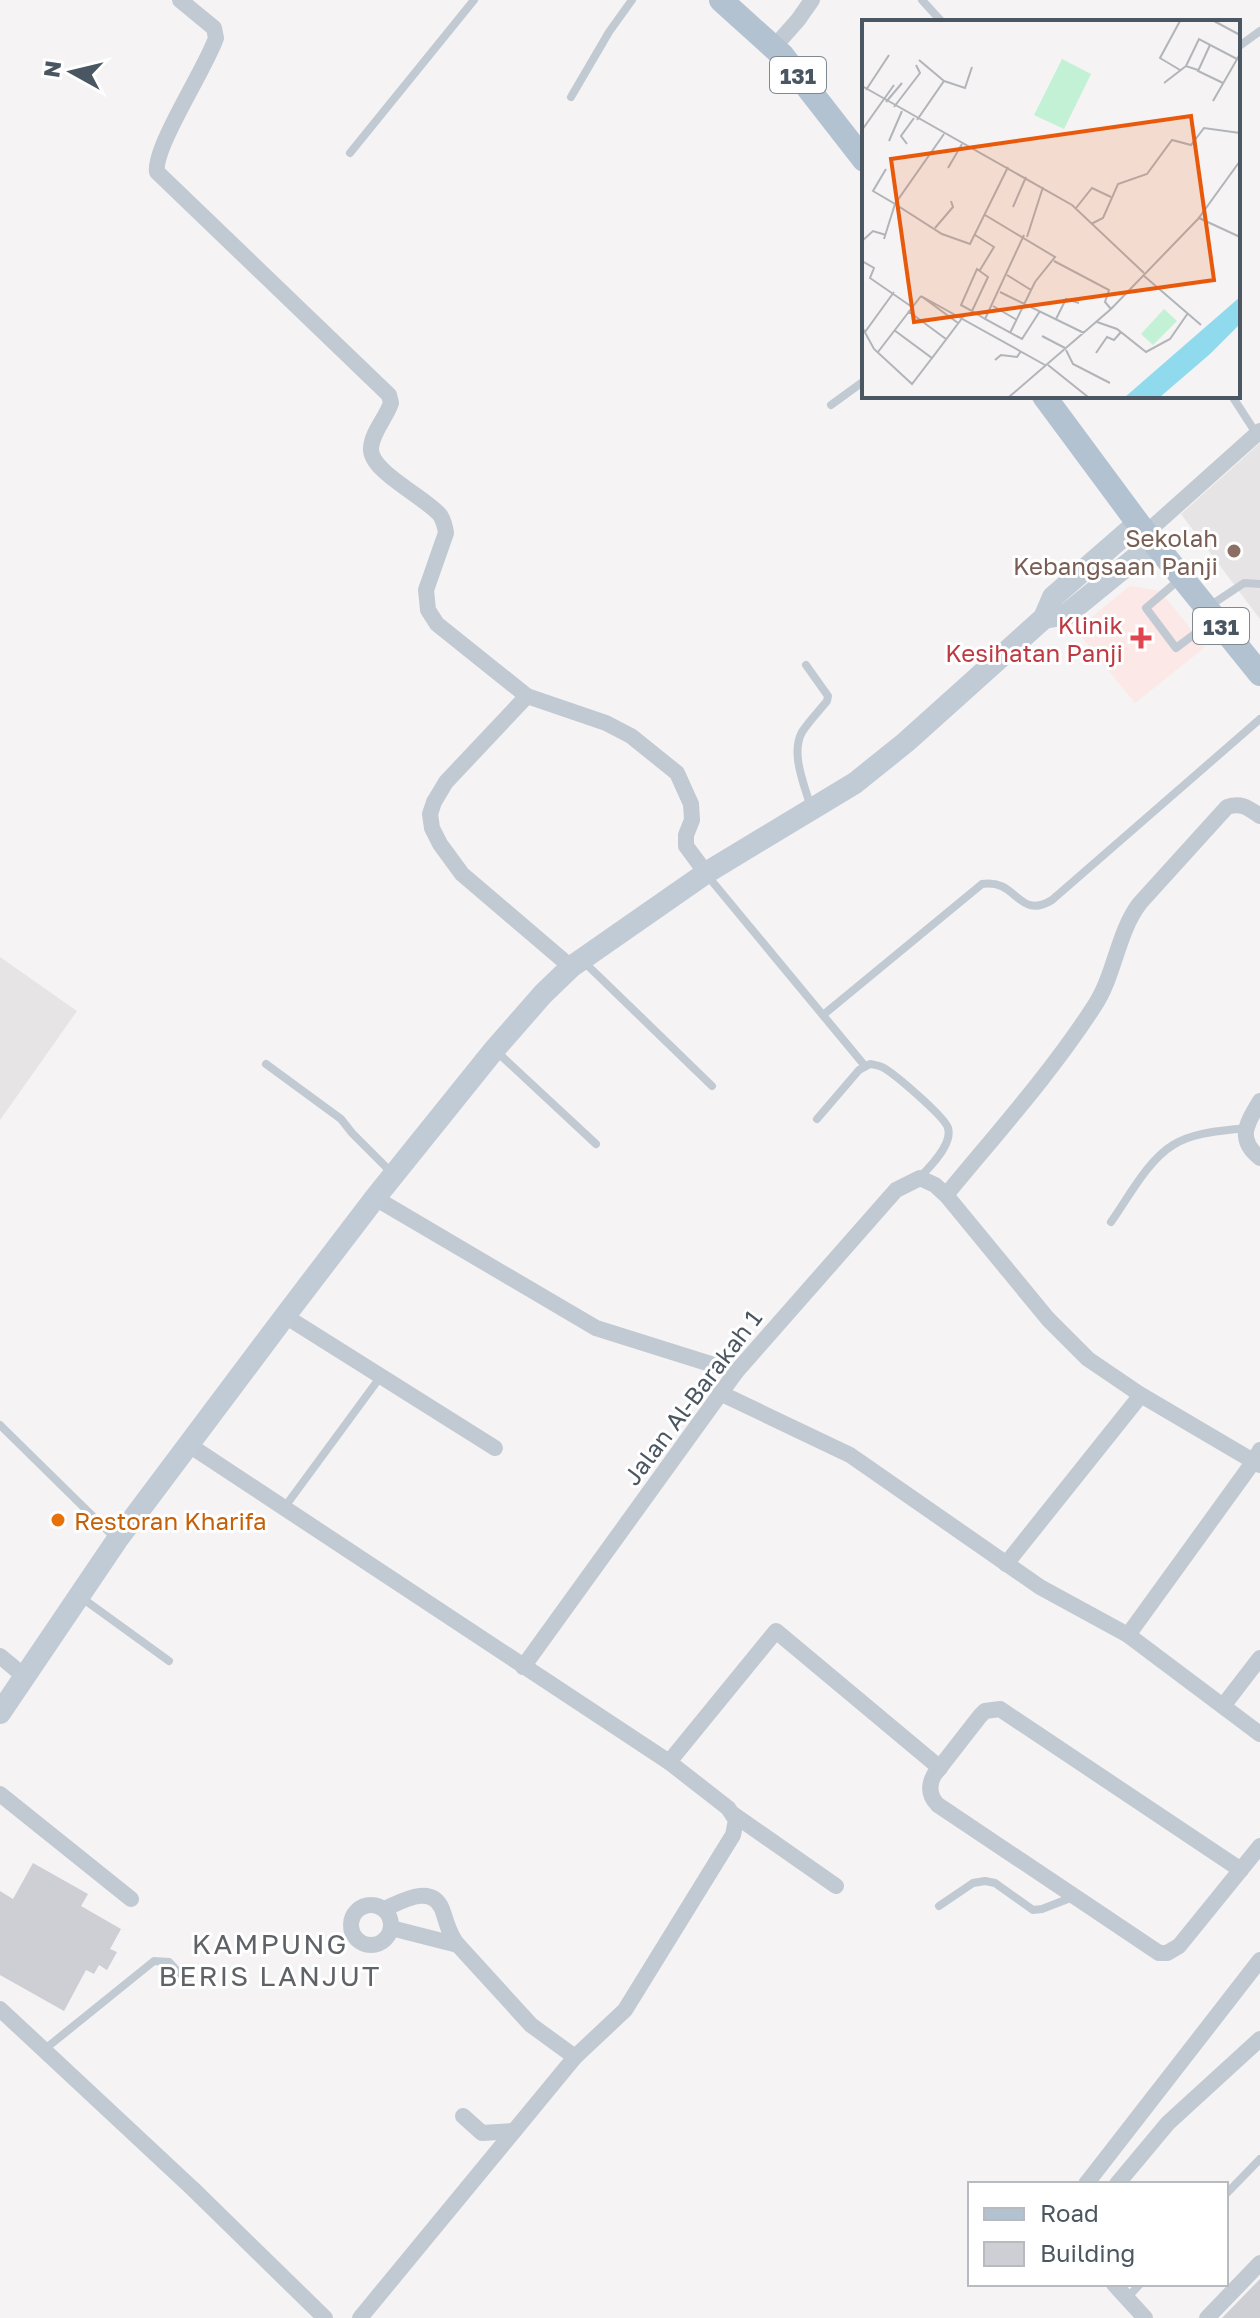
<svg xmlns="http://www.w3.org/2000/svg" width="1260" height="2318" viewBox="0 0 1260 2318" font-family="'Golos Text',sans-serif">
  <rect width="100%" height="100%" fill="#f5f3f3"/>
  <!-- education -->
  <g fill="#e6e4e5">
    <polygon points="1260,443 1260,619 1181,514"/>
    <polygon points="0,957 77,1011 0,1120"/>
  </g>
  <!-- medical -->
  <polygon fill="#fce8e6" points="1130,586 1160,591 1205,647 1135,703 1076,630"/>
  <!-- building -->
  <g fill="#cdcfd5">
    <polygon points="33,1863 88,1894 81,1906 121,1929 110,1949 117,1952 107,1970 99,1965 94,1974 86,1970 64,2011 0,1975 0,1891 13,1899"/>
    <polygon points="1260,2279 1260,2318 1222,2318"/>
  </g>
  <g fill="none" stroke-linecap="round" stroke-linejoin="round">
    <!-- lane -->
    <g stroke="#c1cad2" stroke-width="8">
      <polyline points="922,0 942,22"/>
      <polyline points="1238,47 1260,31"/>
      <polyline points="571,97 609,32 632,0"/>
      <polyline points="350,153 474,0"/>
      <polyline points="1232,396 1256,433"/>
      <polyline points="831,405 864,381"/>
      <polyline points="1180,579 1146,608 1176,648 1212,621"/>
      <polyline points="1208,607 1244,583 1260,584"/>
      <path d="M806,665L828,696L827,701C819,711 809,721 802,732C790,754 805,786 811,808"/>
      <polyline points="706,874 865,1066"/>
      <polyline points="583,961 712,1086"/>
      <path d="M823,1015L982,884C1017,878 1018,921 1052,900L1260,719"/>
      <polyline points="495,1050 596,1144"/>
      <polyline points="266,1064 341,1119 352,1133 393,1174"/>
      <path d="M817,1119L859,1070L870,1064C875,1065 878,1065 882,1067C894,1073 945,1117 948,1128C953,1144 930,1167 920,1177"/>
      <path d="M1111,1222C1128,1198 1148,1160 1173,1145C1194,1132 1222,1131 1246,1128"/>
      <polyline points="0,1425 116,1539"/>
      <polyline points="284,1508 381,1376"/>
      <polyline points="82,1598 169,1661"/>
      <polyline points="939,1906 973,1883 985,1881 995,1883 1033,1910 1042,1909 1073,1897"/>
      <polyline points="45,2049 154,1961 169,1962 189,1983"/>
      <polyline points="1226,2194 1260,2159"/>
      <polyline points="1127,2298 1140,2284"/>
    </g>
    <!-- street -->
    <g stroke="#c1cad2" stroke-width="16">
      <path d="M180,0L214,28L216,38C206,68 153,148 157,172L389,395L391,403C386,418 372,432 371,448C369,471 425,497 440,515C444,521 445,526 446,533L426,590L428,610L437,624L527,696L606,723L631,736L677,773L691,804L692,820L686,835V846L706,873"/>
      <polyline points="774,47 798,20 812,0"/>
      <polyline points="1146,533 1260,431"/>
      <polyline points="527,696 446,782 434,802 430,814 432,828 440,844 462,874 571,967"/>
      <path d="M1260,1101C1247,1123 1236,1139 1260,1158"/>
      <path d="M946,1195C997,1133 1052,1072 1095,1005C1115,974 1118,931 1140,903L1227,807C1242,802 1248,808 1260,816"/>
      <polyline points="375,1198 596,1328 736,1372"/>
      <polyline points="285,1316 495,1448"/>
      <polyline points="720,1393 850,1455 1040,1587 1128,1635 1260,1734"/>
      <polyline points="189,1445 669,1762 728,1808 736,1820 733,1835 625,2010 575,2057 360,2318"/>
      <polyline points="1006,1564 1141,1395"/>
      <polyline points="1128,1635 1254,1461 1260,1450"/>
      <polyline points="0,1656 24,1676"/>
      <polyline points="523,1667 736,1372 896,1190 920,1178 935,1185 946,1195 1048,1319 1088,1359 1141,1395 1260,1465"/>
      <polyline points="1223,1706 1260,1658"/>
      <polyline points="669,1762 776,1631 940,1768"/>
      <polyline points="0,1794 131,1899"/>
      <polyline points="733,1814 836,1886"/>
      <path d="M1241,1870L1000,1709L985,1711L980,1716L934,1775C928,1786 929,1796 938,1805L1159,1953H1167L1179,1946L1260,1846"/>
      <circle cx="371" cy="1925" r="20"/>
      <path d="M384,1909C401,1902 431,1883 442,1909C447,1922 448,1933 458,1945L531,2025L575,2057"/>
      <polyline points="391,1928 458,1945"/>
      <polyline points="0,2009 193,2189 325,2318"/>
      <polyline points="463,2116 482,2133 514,2131"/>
      <polyline points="1086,2184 1260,1960"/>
      <polyline points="1117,2184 1168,2123 1260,2039"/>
      <polyline points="1114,2284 1145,2318"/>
      <polyline points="1207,2318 1260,2263"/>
    </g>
    <!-- secondary -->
    <g stroke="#c1cbd6" stroke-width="22">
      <polyline points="1044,618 1067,614 1154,543"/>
      <polyline points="0,1713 117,1540 285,1316 375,1198 494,1050 543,994 571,967 706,873 855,783 906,742 1044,618 1053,597 1138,523"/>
    </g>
    <!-- primary -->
    <g stroke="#b3c2d1" stroke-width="24">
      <polyline points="721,0 783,56 864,160"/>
      <polyline points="1044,396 1138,523 1260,674"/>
    </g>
  </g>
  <!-- markers -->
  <circle fill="#8d6e63" stroke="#fff" stroke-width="3" cx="1234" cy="551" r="8"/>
  <path fill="#e0444e" stroke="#fff" stroke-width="3" d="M1137 626h8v8h8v8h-8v8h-8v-8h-8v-8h8z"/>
  <circle fill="#e8710a" stroke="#fff" stroke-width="3" cx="58" cy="1520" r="8"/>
  <g text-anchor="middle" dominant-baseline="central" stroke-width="6" stroke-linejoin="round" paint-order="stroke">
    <!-- shield labels -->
    <g fill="#fff" stroke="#808990" stroke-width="2">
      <rect x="770" y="57" width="56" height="36" rx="6"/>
      <rect x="1193" y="608" width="56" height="36" rx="6"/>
    </g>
    <g font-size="22" font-weight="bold" fill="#4a5661">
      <text x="798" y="75">131</text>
      <text x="1221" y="626">131</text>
    </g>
    <!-- education labels -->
    <g font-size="24" fill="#785e54" stroke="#fff" text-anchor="end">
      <text x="1218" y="537">Sekolah<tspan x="1218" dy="28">Kebangsaan Panji</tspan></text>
    </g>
    <!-- health labels -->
    <g font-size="24" fill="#be3a42" stroke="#fff" text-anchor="end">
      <text x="1123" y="624">Klinik<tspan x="1123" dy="28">Kesihatan Panji</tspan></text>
    </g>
    <!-- street labels -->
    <g font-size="24" fill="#4a5661" stroke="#fff">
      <text transform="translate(692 1397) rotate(-53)">Jalan Al-Barakah 1</text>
    </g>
    <!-- food labels -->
    <g font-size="24" fill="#c56008" stroke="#fff" text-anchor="start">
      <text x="74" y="1520">Restoran Kharifa</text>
    </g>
    <!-- quarter labels -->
    <g font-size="28" letter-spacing="2" fill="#5f6368" stroke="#fff">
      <text x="270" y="1943">KAMPUNG<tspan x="270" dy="32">BERIS LANJUT</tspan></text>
    </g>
  </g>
  <!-- overview -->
  <g transform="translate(862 20)">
    <rect width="378" height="378" fill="#f5f3f3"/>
    <path d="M200,39L229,54L202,109L172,95ZM302,289L315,301L291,325L279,314Z" fill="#c3f1d5"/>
    <path d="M378,277V304L348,334L298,377H263Z" fill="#90daee"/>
    <path fill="none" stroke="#b1b4b9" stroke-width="2" d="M352,1L378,15M348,25L336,51L361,63M57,40L82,61M324,46L337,19L375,39M318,50L298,38L318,1M302,63L324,46L336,50M0,66L210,185L282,253M4,70L27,35M351,81L378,34M24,82L40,63M32,87L58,53L54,45M55,100L82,61L103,68L110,47M0,110L32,65M82,114L33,184L80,214L108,224L146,147M27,121L40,91M45,124L39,116L52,98M86,148L100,124M151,187L164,157M214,188L230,168L249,177M123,195L193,237L173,262L148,313M337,198L378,217M229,204L241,198L256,164L285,154L310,120L329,125L342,108L378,113M73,208L91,187L89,181M113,215L132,227L118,250M165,217L181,167M22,219L33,184L11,171L24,149M0,221L11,211L24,215M0,241L12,248L8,258L50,287M192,241L247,270L243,282L249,289M145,255L169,270M281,255L339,305M138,272L222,313M59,276L183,345M59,276L96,303M131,286L155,300M46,291L84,319M110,291L126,257L115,249L99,285L110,291L123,299L160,319L178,291M123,299L162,215M194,299L204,279L217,283M235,302L255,309L284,332L308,319L326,293M0,307L12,329L50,364L70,338M32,310L70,338L101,297M3,312L32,272M180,316L203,328M204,330L211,344L248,363M16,332L59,276M234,333L245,317L252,320L259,312M133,340L139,335L155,337L159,331M186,345L226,377M147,377L249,289L336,199L378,141"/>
    <path fill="#e8590c" fill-opacity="0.15" stroke="#e8590c" stroke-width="4" d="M329,96L352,260L52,302L29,139Z"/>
    <rect width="378" height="378" fill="none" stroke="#4a5661" stroke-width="4"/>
  </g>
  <!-- legend -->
  <rect x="968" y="2182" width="260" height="104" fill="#ffffff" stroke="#b7bbc0" stroke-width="2"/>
  <rect x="984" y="2208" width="40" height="12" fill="#b3c2d1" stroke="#b7bbc0" stroke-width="2"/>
  <text x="1040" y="2222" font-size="24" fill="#4a5661">Road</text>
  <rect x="984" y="2242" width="40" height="24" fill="#cdcfd5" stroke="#b7bbc0" stroke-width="2"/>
  <text x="1040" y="2262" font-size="24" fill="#4a5661">Building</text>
  <!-- north arrow -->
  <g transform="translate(72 72) rotate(278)" stroke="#ffffff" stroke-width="6" paint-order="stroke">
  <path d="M0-6L14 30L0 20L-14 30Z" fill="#4a5661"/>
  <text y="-12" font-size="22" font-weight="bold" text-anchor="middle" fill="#4a5661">N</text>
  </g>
</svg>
